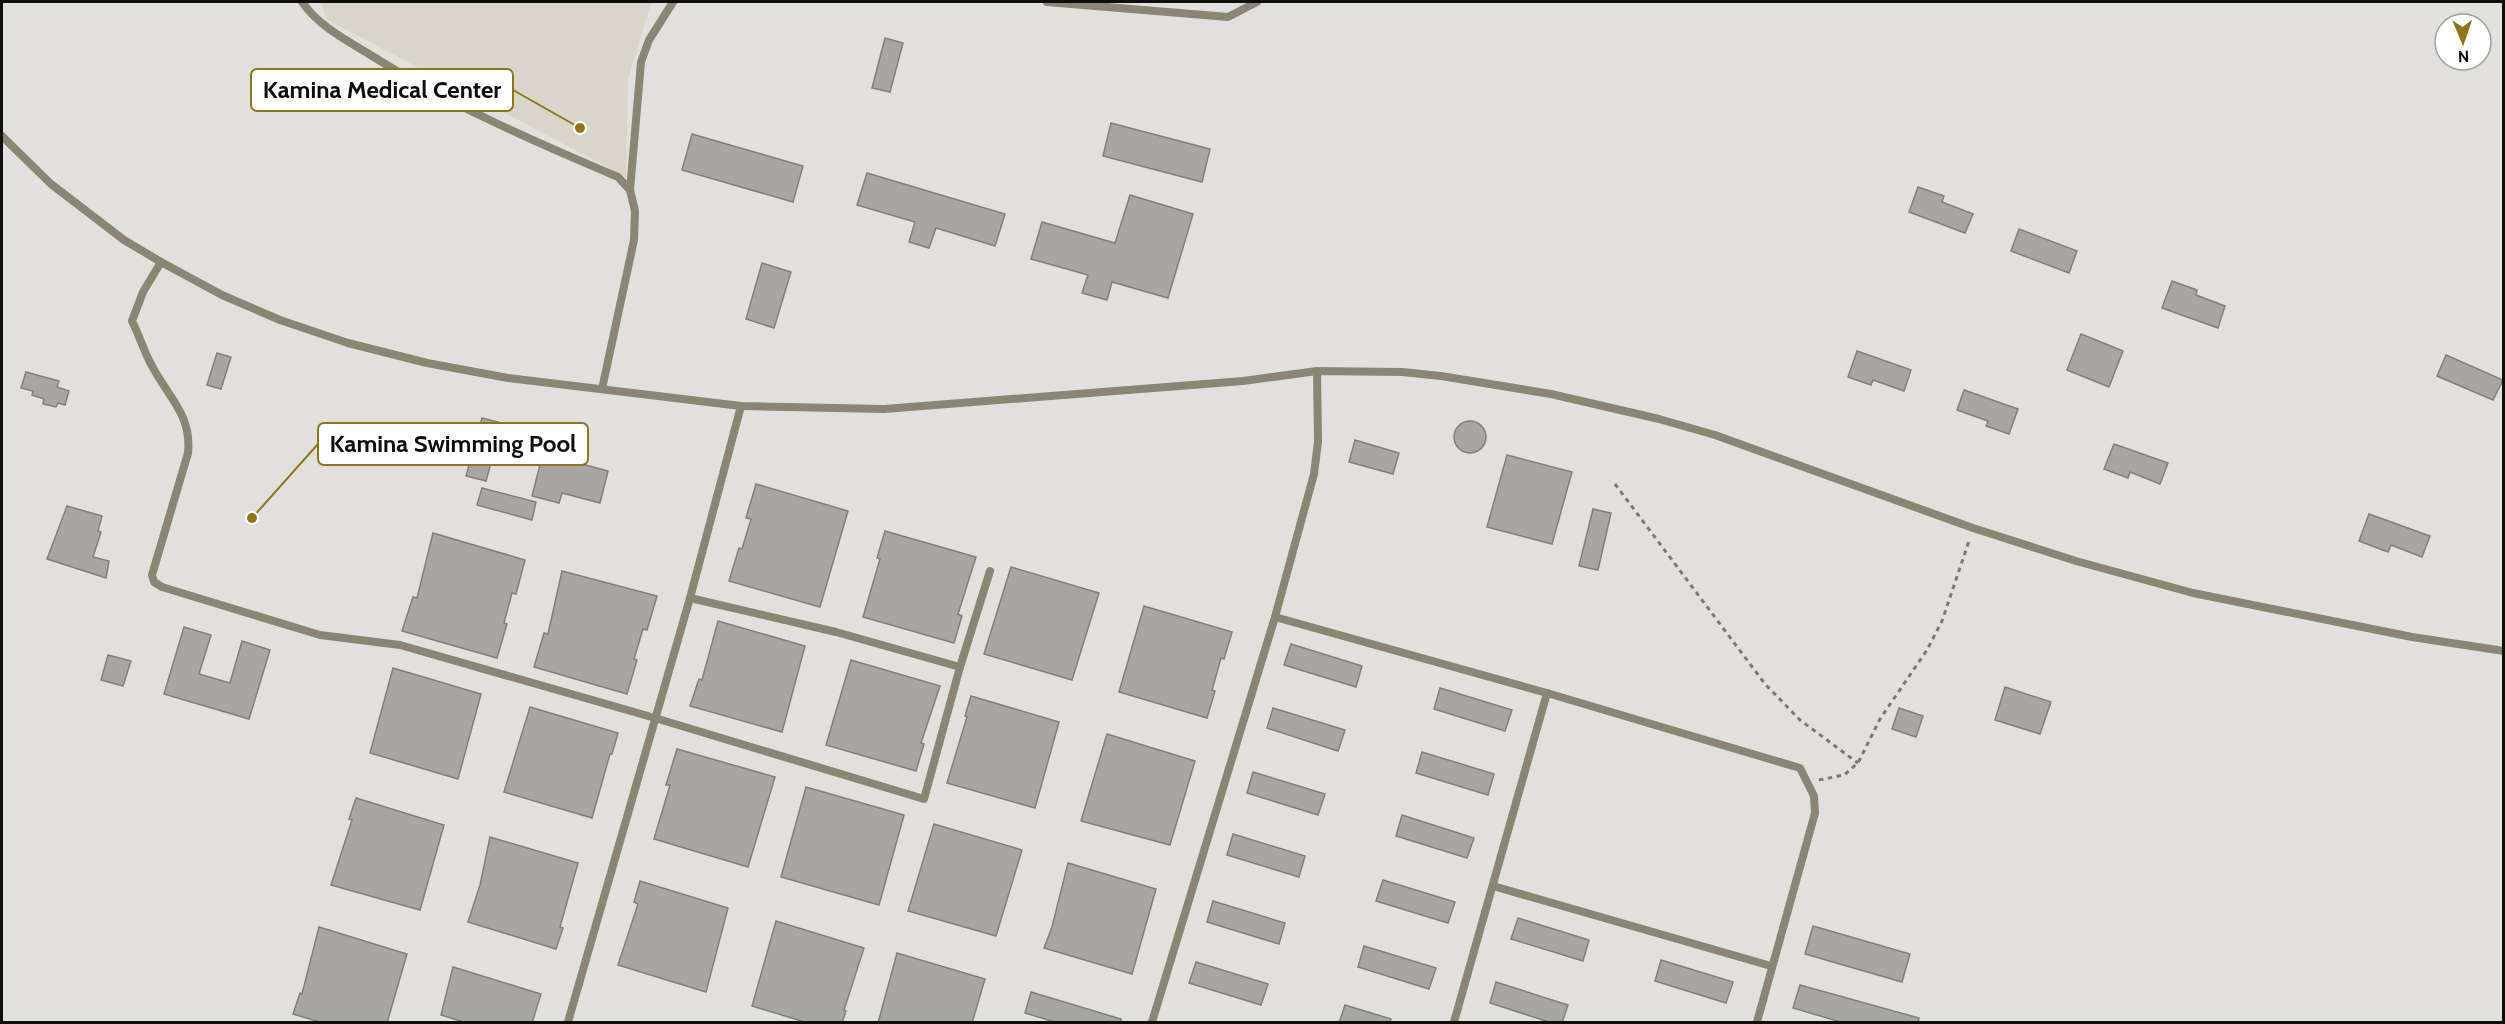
<svg xmlns="http://www.w3.org/2000/svg" width="2505" height="1024" viewBox="0 0 2505 1024" font-family="Cabin,sans-serif">
  <rect width="100%" height="100%" fill="#e2e0dd"/>
  <!-- built -->
  <polygon fill="#d9d5ca" points="321,2 654,2 650,7 628,79 626,177 326,19"/>
  <!-- building -->
  <g fill="#a8a6a3" stroke="#81807d" stroke-width="1.5">
    <polygon points="885,38 903,43 890,92 872,88"/>
    <polygon points="1111,123 1210,149 1202,182 1103,156"/>
    <polygon points="692,134 803,166 793,202 682,170"/>
    <polygon points="867,173 1005,214 995,246 936,228 929,248 909,242 915,222 857,205"/>
    <polygon points="1918,187 1944,196 1942,202 1973,214 1965,233 1909,212"/>
    <polygon points="1130,195 1193,214 1168,298 1112,282 1107,300 1082,293 1088,275 1031,259 1042,222 1115,243"/>
    <polygon points="2019,229 2077,251 2069,273 2011,251"/>
    <polygon points="762,263 791,272 774,328 746,319"/>
    <polygon points="2172,281 2197,290 2196,295 2225,306 2218,328 2162,308"/>
    <polygon points="2081,334 2123,351 2109,387 2067,370"/>
    <polygon points="1857,351 1911,370 1904,391 1873,380 1871,385 1848,377"/>
    <polygon points="217,353 231,357 221,389 207,385"/>
    <polygon points="2446,355 2503,380 2493,400 2437,376"/>
    <polygon points="26,372 59,381 57,387 69,391 65,405 58,403 56,407 43,404 44,399 32,395 33,391 21,388"/>
    <polygon points="1964,390 2018,409 2009,434 1986,426 1988,421 1957,410"/>
    <polygon points="482,418 502,423 486,481 466,476"/>
    <circle cx="1470" cy="437" r="16"/>
    <polygon points="1355,440 1399,453 1393,474 1349,462"/>
    <polygon points="2114,444 2168,463 2160,484 2130,472 2128,478 2104,469"/>
    <polygon points="1507,455 1572,472 1552,544 1487,527"/>
    <polygon points="556,457 608,471 600,503 562,493 559,503 532,496 541,461 554,464"/>
    <polygon points="756,484 848,511 820,607 729,581 739,548 742,549 751,519 746,518"/>
    <polygon points="482,488 536,502 532,520 477,505"/>
    <polygon points="67,506 102,516 98,531 101,532 93,557 109,561 106,578 47,559"/>
    <polygon points="1593,509 1611,513 1598,570 1579,566"/>
    <polygon points="2369,514 2430,536 2422,557 2391,545 2388,552 2359,541"/>
    <polygon points="885,531 976,557 958,614 962,616 954,643 863,617 880,559 877,558"/>
    <polygon points="433,533 525,560 516,594 512,593 504,623 507,624 497,658 402,631 413,597 417,598"/>
    <polygon points="1011,567 1099,593 1072,680 984,654"/>
    <polygon points="562,571 657,596 647,630 643,629 634,659 637,660 627,694 534,667 544,633 548,634"/>
    <polygon points="1144,606 1232,632 1224,659 1221,658 1212,690 1215,691 1207,718 1119,692"/>
    <polygon points="718,621 805,646 782,732 690,706 699,679 702,680"/>
    <polygon points="184,627 211,635 199,674 230,683 242,641 270,650 249,719 164,694"/>
    <polygon points="1291,644 1362,666 1356,687 1284,665"/>
    <polygon points="108,655 131,661 123,686 101,680"/>
    <polygon points="851,660 940,686 921,743 924,744 916,771 826,745"/>
    <polygon points="393,668 481,694 458,779 370,753"/>
    <polygon points="2005,687 2051,702 2040,734 1995,720"/>
    <polygon points="1440,688 1512,710 1505,731 1434,709"/>
    <polygon points="971,696 1059,722 1035,808 947,783 967,717 965,716"/>
    <polygon points="530,707 618,733 612,754 610,754 592,818 504,792"/>
    <polygon points="1273,708 1345,730 1338,751 1267,728"/>
    <polygon points="1899,708 1923,716 1916,737 1892,729"/>
    <polygon points="1107,734 1195,761 1170,845 1081,821"/>
    <polygon points="677,749 775,777 748,867 654,839 670,785 666,785"/>
    <polygon points="1422,752 1494,774 1488,795 1416,773"/>
    <polygon points="1253,772 1325,794 1318,815 1247,793"/>
    <polygon points="806,787 904,815 879,905 781,877"/>
    <polygon points="356,798 444,825 420,910 331,885 352,820 349,819"/>
    <polygon points="1402,815 1474,838 1467,858 1396,836"/>
    <polygon points="934,824 1022,850 996,936 908,911"/>
    <polygon points="1233,834 1305,856 1299,877 1227,855"/>
    <polygon points="490,837 578,863 560,927 563,928 556,949 468,922 480,885"/>
    <polygon points="1068,863 1156,889 1132,974 1044,948 1052,927"/>
    <polygon points="1383,880 1455,902 1448,923 1376,901"/>
    <polygon points="640,881 728,908 706,992 618,965 638,904 634,902"/>
    <polygon points="1213,901 1285,923 1279,944 1207,922"/>
    <polygon points="1518,918 1589,940 1583,961 1511,939"/>
    <polygon points="776,921 864,948 844,1010 846,1011 842,1023 808,1023 752,1006"/>
    <polygon points="1813,926 1910,954 1902,982 1805,954"/>
    <polygon points="319,927 407,954 387,1023 323,1023 293,1014 300,993 302,994"/>
    <polygon points="1364,946 1436,968 1429,989 1358,967"/>
    <polygon points="897,953 985,979 972,1023 878,1023"/>
    <polygon points="1661,960 1733,982 1726,1003 1655,981"/>
    <polygon points="1196,962 1268,984 1261,1005 1189,983"/>
    <polygon points="453,967 541,994 532,1023 467,1023 441,1015"/>
    <polygon points="1496,982 1568,1005 1562,1023 1552,1023 1490,1003"/>
    <polygon points="1800,985 1919,1018 1918,1023 1844,1023 1793,1008"/>
    <polygon points="1031,992 1121,1019 1121,1023 1058,1023 1025,1013"/>
    <polygon points="1345,1005 1391,1019 1390,1023 1339,1023"/>
  </g>
  <g fill="none" stroke-linecap="round" stroke-linejoin="round">
    <!-- path -->
    <g stroke="#7a7976" stroke-width="3" stroke-dasharray="4.5 4.5" stroke-linecap="butt">
      <polyline points="1615,484 1765,684 1800,720 1858,763"/>
      <polyline points="1819,780 1844,775 1858,763 1880,719 1927,650 1942,621 1969,541"/>
    </g>
    <!-- lane -->
    <g stroke="#8b8576" stroke-width="8">
      <path d="M302,2C319,26 344,39 369,54C448,104 533,141 618,177L630,190"/>
      <polyline points="1047,2 1228,17 1257,2"/>
      <polyline points="2,136 51,184 124,240 161,262 222,295 280,320 348,343 427,363 508,378 741,406 884,409 1243,381 1317,371 1402,372 1441,376 1551,394 1659,419 1715,435 1973,528 2076,561 2193,593 2412,637 2504,651"/>
      <path d="M161,262L143,292L132,321C139,335 144,351 151,364C167,396 192,414 188,453L152,575L154,582L162,587L320,635L400,645L655,718L924,799L960,667L990,571"/>
      <polyline points="602,389 634,240 635,211 630,190 641,62 649,40 673,2"/>
      <polyline points="690,598 836,632 960,667"/>
      <polyline points="1275,617 1547,693 1800,768 1814,796 1815,813 1757,1022"/>
      <polyline points="1493,886 1771,966"/>
      <polyline points="568,1022 690,598 741,406"/>
      <polyline points="1152,1022 1275,617 1314,474 1318,442 1317,371"/>
      <polyline points="1454,1022 1547,693"/>
    </g>
  </g>
  <!-- callouts -->
  <path fill="none" stroke="#8f751a" stroke-width="2" d="M580 128L513 90M252 518L318 444"/>
  <g fill="#8f751a" stroke="#fff" stroke-width="2">
    <circle cx="580" cy="128" r="6"/>
    <circle cx="252" cy="518" r="6"/>
  </g>
  <g fill="#fff" stroke="#8f751a" stroke-width="2">
    <rect x="251" y="69" width="262" height="42" rx="6"/>
    <rect x="318" y="423" width="270" height="42" rx="6"/>
  </g>
  <g font-size="24" text-anchor="middle" font-weight="bold" fill="#0e0e0c">
    <text x="382" y="98">Kamina Medical Center</text>
    <text x="453" y="452">Kamina Swimming Pool</text>
  </g>
  <!-- border -->
  <rect width="2505" height="1024" fill="none" stroke="#0e0e0c" stroke-width="6"/>
  <!-- north arrow -->
  <g transform="translate(2463 42) rotate(178)"><circle r="28" fill="#ffffff" stroke="#9f9f9e" stroke-width="1.5"/>
  <path d="M0-4.5L10 22L0 15L-10 22Z" fill="#8f751a"/>
  <text y="-9" font-size="16" font-weight="bold" text-anchor="middle" fill="#0e0e0c">N</text>
  </g>
</svg>
